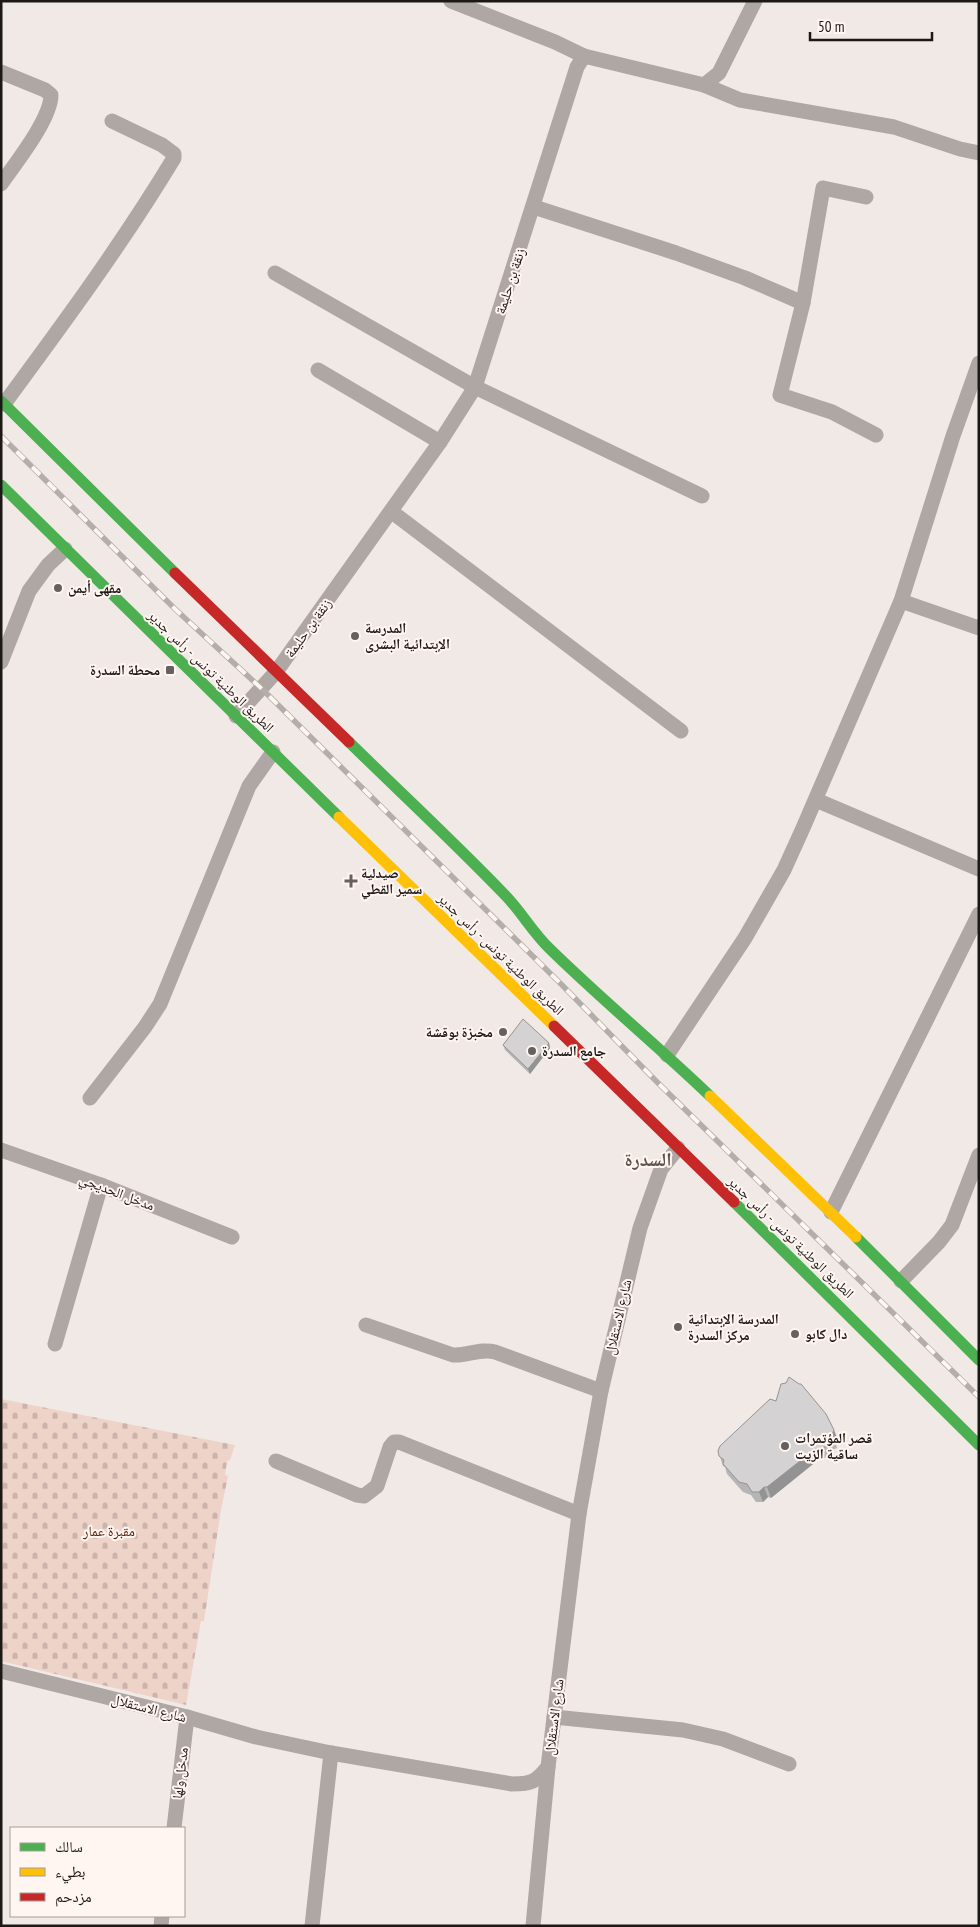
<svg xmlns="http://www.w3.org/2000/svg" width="980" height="1927" viewBox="0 0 980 1927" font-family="'PT Sans Narrow','Noto Naskh Arabic',sans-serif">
  <defs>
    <pattern id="cemetery-stones" width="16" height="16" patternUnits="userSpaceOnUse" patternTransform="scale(1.25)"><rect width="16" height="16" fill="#eed3c9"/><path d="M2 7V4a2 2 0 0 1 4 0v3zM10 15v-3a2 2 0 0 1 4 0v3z" fill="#ccb4ac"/></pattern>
  </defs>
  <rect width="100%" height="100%" fill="#f0e9e6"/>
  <!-- cemetery -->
  <polygon fill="url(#cemetery-stones)" points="1,1399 235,1445 230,1460 227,1461 225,1475 228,1476 221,1510 204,1621 201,1621 186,1705 1,1661"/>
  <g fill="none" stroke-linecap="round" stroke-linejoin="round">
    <!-- street -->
    <g stroke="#afa7a4" stroke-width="15">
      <polyline points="451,1 555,42 584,56"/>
      <path d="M1,72L45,90L51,95C51,119 15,164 1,184"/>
      <polyline points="704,85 740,100 894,127 960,149 979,153"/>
      <polyline points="534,207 676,253 745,278 803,303 780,395 832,412 876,435"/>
      <polyline points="275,273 475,387 702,496"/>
      <polyline points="803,303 823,188 866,197"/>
      <polyline points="318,370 440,442"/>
      <path d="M4,404C63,324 122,244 174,158V154L162,145L112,121"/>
      <polyline points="392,512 681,731"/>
      <polyline points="901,601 979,628"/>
      <polyline points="1,662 29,591 48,565 65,549"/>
      <polyline points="236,716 276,672 440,442 475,387 577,67 584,56 704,85 719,73 755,1"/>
      <polyline points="816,800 979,869"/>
      <polyline points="667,1055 745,938 784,870 803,828 901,601 953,436 979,363"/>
      <polyline points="90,1098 145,1027 160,1004 249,786 273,752"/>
      <polyline points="1,1150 101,1185 232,1237"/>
      <polyline points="831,1212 979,914"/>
      <polyline points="901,1281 939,1242 952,1225 979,1155"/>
      <path d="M366,1325L453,1355C468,1356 480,1348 495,1352L601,1391"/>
      <polyline points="55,1344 101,1185"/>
      <polyline points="276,1461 357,1495 364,1496 377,1486 390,1447 394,1442 399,1442 579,1514"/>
      <path d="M1,1671L187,1717L256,1737L331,1753L512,1784C531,1784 536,1782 548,1767L579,1514L601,1391L640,1228L661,1169L678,1148"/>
      <polyline points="554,1717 683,1730 723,1739 789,1764"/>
      <polyline points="174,1828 187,1717"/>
      <polyline points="161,1926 162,1916"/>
      <polyline points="312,1926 331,1753"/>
      <polyline points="533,1926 548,1767"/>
    </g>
    <!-- fast -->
    <g stroke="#4caf50" stroke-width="11">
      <polyline points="1,401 175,573"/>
      <polyline points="1,485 339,817"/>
      <path d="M349,742C401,793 454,842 504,894C521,911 533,933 550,949C602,1000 658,1046 710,1096"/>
      <polyline points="734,1202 979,1445"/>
      <polyline points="856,1237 979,1360"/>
    </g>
    <!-- slow -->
    <g stroke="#ffc107" stroke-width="11">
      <polyline points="339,817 554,1026"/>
      <polyline points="710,1096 856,1237"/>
    </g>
    <!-- jam -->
    <g stroke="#c62828" stroke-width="11">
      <polyline points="175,573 349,742"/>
      <polyline points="554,1026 734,1202"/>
    </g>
    <!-- rail casing -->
    <g stroke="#b4aeaa" stroke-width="5.5">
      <polyline id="rail" points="1,436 175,609 262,689 561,984 658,1083 979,1397"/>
    </g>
    <!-- rail -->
    <use href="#rail" stroke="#fff5f1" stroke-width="4" stroke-dasharray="11" stroke-linecap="butt"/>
  </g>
  <!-- wall -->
  <g fill="#b6b5b5">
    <polygon points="549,1043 550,1048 530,1074 505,1050 503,1045"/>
    <polygon points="770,1399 838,1440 836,1444 837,1448 832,1450 832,1456 818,1460 771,1498 768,1497 763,1502 756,1502 751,1495 743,1492 727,1474 725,1467 723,1466 718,1451"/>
  </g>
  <!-- shaded-wall -->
  <g fill="#949393">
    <polygon points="549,1043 550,1048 530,1074 528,1069"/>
    <polygon points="834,1430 838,1440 836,1444 832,1434"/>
    <polygon points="828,1439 832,1450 832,1456 828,1446"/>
    <polygon points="814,1450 818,1460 771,1498 767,1487"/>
    <polygon points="764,1487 768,1497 763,1502 759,1492"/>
  </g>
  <!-- building -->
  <g fill="#d4d2d2" stroke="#949393">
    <polygon points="523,1019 549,1043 528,1069 503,1045"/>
    <polygon points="789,1377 799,1384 801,1384 826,1414 834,1430 832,1434 833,1437 828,1439 828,1446 814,1450 767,1487 764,1487 759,1492 752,1492 747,1484 739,1482 723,1464 724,1460 719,1456 718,1451 720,1446 770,1399 776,1401 781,1384 786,1383"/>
  </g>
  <!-- markers -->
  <g fill="#66615f" stroke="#fff5f1" stroke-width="2">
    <circle cx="58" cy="588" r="5"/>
    <circle cx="355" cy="636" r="5"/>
    <rect x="165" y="665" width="10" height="10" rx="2.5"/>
    <path d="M348.5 873.5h5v5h5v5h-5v5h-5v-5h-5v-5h5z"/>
    <circle cx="503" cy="1032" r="5"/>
    <circle cx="532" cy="1051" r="5"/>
    <circle cx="678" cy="1327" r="5"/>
    <circle cx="795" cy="1334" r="5"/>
    <circle cx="785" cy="1446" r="5"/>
  </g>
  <g text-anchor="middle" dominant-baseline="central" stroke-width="4" stroke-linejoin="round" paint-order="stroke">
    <!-- street labels -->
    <g font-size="14" fill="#1c1816" stroke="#fff5f1">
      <text transform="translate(510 281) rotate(-72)">زنقة بن حليمة</text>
      <text transform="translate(308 628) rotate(-54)">زنقة بن حليمة</text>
      <text transform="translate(211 671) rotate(44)">الطريق الوطنية تونس - رأس جدير</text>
      <text transform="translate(501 954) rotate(44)">الطريق الوطنية تونس - رأس جدير</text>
      <text transform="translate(117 1192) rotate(21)">مدخل الحديجي</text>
      <text transform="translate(791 1237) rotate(44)">الطريق الوطنية تونس - رأس جدير</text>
      <text transform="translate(618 1317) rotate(-77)">شارع الاستقلال</text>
      <text transform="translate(149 1708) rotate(14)">شارع الاستقلال</text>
      <text transform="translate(554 1717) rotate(-83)">شارع الاستقلال</text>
      <text transform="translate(180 1773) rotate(-83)">مدخل ولها</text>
    </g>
    <!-- poi labels -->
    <g font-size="14" font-weight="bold" fill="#1c1816" stroke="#fff5f1" text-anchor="start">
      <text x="68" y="588">مقهى أيمن</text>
      <text x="365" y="628">المدرسة<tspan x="365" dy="16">الإبتدائية البشرى</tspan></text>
      <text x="160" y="670" text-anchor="end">محطة السدرة</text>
      <text x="361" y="873">صيدلية<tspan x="361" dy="16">سمير القطي</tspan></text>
      <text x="493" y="1032" text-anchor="end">مخبزة بوقشة</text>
      <text x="542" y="1051">جامع السدرة</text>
      <text x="688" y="1319">المدرسة الإبتدائية<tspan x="688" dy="16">مركز السدرة</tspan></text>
      <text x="805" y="1334">دال كابو</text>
      <text x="795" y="1438">قصر المؤتمرات<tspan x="795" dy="16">ساقية الزيت</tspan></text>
    </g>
    <!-- park labels -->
    <g font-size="14" fill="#511d08" stroke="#fff5f1">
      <text x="109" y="1531">مقبرة عمار</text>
    </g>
    <!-- district labels -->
    <g font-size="19" font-weight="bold" fill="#5d5350" stroke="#fff5f1">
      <text x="648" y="1159">السدرة</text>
    </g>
  </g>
  <!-- border -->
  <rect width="980" height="1927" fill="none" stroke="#1c1816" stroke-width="5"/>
  <!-- legend -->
  <rect x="10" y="1827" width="175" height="90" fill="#fff5f1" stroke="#a49d99"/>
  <rect x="20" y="1843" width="25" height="8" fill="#4caf50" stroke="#a49d99"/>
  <text x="55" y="1852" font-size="15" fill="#1c1816">سالك</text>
  <rect x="20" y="1868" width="25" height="8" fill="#ffc107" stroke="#a49d99"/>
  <text x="55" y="1877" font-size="15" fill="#1c1816">بطيء</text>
  <rect x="20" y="1893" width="25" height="8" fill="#c62828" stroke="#a49d99"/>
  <text x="55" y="1902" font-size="15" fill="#1c1816">مزدحم</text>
  <!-- scale -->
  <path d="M810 32v8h122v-8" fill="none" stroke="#1c1816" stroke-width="2.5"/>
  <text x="818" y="32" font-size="15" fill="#1c1816" stroke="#fff5f1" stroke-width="4" paint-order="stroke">50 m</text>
</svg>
